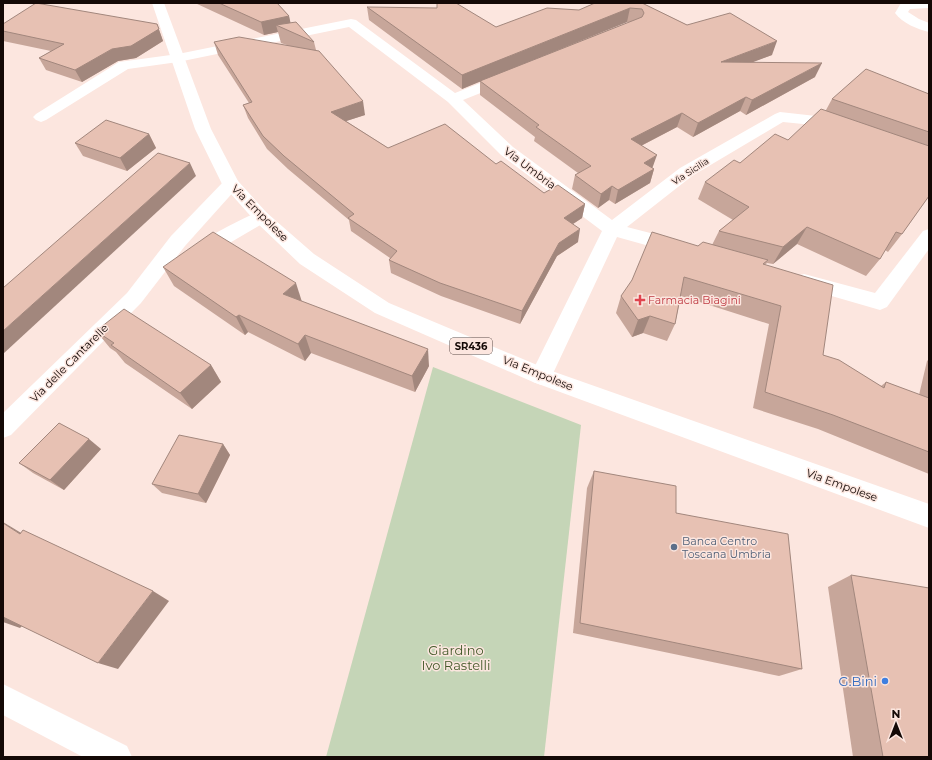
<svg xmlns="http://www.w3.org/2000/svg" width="932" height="760" viewBox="0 0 932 760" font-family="Montserrat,sans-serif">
  <rect width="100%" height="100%" fill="#fce6df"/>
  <!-- green -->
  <polygon fill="#c5d5b7" points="433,367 581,425 544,757 326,757"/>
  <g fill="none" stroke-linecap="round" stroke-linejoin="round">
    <!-- minor -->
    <g fill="#fff" fill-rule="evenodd">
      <path d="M901,3H929V8L910,9L908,12L919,19L929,23V32C917,29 902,23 895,13Z"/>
      <polygon points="351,19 356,20 455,93 503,74 508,73 513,74 515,77 513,80 463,100 513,147 612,220 680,168 775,114 780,112 816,116 844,126 846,129 844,132 838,134 813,125 783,122 692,176 627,227 685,242 687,247 685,252 678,254 617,237 549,382 541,385 533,382 530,376 602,231 501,155 448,102 349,27 178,62 128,69 46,120 41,122 36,120 33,117 36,114 119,62 178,54"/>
      <polygon points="231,179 237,180 240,184 237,188 185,246 141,303 11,435 3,438 3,413 127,293 171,236 225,180"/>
      <path d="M261,211L267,213L270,217L267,221L221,248L205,259L198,261L191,259L189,254C197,240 239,221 255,213Z"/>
      <polygon points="929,229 929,249 887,307 880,310 804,288 797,286 794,281 797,276 804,274 875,293 923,231"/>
      <polygon points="3,684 127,746 132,757 83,757 3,715"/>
    </g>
    <!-- primary -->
    <polygon fill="#fff" fill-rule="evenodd" points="152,3 164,3 211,129 238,181 267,213 314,254 389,303 549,370 929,504 929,528 533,382 375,313 300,264 255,221 222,184 195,129"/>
  </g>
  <!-- wall -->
  <g fill="#c7a69a" fill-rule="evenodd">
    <polygon points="195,3 277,3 289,16 290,23 314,42 316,50 365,115 346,121 388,148 496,164 544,193 585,204 582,218 573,224 578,242 557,256 520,324 441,296 391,273 389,260 390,258 351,231 349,220 288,169 267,149 248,118 243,105 249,103 218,55 214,42 287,45 281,43 278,32 264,35"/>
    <path d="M642,3L687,25L772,55L752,62L815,77L746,115L740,111L693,137L677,127L641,146L652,168L654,169L650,183L615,204L609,200L598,208L572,189L575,175L578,173L534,141L535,137L480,95V81L462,89L369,20L367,7L496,27L579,10ZM627,22H629L531,60Z"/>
    <polygon points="3,24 157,24 163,41 136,58 118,61 82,82 46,70 39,58 51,51 3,41"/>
    <polygon points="929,94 929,196 902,234 888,252 885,250 880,259 866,276 797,244 773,264 767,263 765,265 823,355 881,386 886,382 919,395 927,361 929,359 929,474 818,429 753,408 769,324 681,296 675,324 667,341 643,333 632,337 616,313 621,296 698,246 712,245 719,231 733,220 698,199 705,182 740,163 788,140 826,110 832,99"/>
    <polygon points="149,134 156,148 127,171 83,156 75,143"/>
    <polygon points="163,267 302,302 429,366 415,392 311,353 305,361 248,332 245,335 174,286"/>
    <polygon points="96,331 211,365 221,382 192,409 125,363 116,352 110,348"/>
    <polygon points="223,444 230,455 206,503 162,493 152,484"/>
    <polygon points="101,449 64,490 33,473 19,463"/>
    <polygon points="594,471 676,513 802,669 779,676 573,633 587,488"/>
    <polygon points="851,575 929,757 853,757 828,587"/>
  </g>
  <!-- shaded-wall -->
  <g fill="#a2877d">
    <polygon points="630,8 627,22 462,89 462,75"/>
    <polygon points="289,16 292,29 276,25 278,32 264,35 261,22"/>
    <polygon points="157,24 163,41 136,58 118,61 82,82 75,70"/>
    <polygon points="777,41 772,55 716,76 721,62"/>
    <polygon points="822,63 815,77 746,115 752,100"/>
    <polygon points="746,97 740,111 693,137 698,123"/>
    <polygon points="363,101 365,115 334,125 331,112"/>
    <polygon points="682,113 677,127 627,153 631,139"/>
    <polygon points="149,134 156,148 127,171 120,158"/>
    <polygon points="657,155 652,169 644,163"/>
    <polygon points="190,163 196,176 3,354 3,331"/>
    <polygon points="654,169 650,183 615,204 618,190"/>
    <polygon points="612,186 609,200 598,208 601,194"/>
    <polygon points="585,204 582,218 562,231 564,218"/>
    <polygon points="807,227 797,244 773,264 783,247"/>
    <polygon points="580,229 578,242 557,256 520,324 522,311 559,243"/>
    <polygon points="296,283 302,302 283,294"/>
    <polygon points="239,315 248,332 245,335 236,317"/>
    <polygon points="650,316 643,333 632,337 638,320"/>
    <polygon points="305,335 311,353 305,361 298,344"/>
    <polygon points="428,349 429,366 415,392 412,376"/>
    <polygon points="211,365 221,382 192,409 180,393"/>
    <polygon points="89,439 101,449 64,490 50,480"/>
    <polygon points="223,444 230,455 206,503 198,494"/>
    <polygon points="3,522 41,545 20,534 3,523"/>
    <polygon points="153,591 169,601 118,669 98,663"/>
    <polygon points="3,616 24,624 20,628 3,622"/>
  </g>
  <!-- building -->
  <g fill="#e7c1b3" stroke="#a2877d">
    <polygon points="36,3 157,24 159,29 131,46 112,49 75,70 39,58 64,44 3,31 3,24"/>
    <polygon points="219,3 277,3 289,16 261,22"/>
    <polygon points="437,3 456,3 496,27 547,8 579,10 595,3 642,3 687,25 730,13 777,41 721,62 822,63 752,100 746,97 698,123 682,113 631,139 657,155 644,163 654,169 618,190 612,186 601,194 575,175 591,166 536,127 539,125 480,81 642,17 644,13 642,9 630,8 462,75 367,7 437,8"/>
    <polygon points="296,22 314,42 276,25"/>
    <polygon points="239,37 319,51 363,101 331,112 388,148 445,124 496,164 501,161 544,193 558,185 585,204 564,218 580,229 559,243 522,311 440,283 389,260 397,251 348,218 354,214 284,156 263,136 243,105 252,102 214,42"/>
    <polygon points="866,69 929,94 929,132 832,99"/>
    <polygon points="821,109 929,146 929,196 902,234 896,232 880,259 807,227 783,247 719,231 749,207 705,182 734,160 740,163 775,134 788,140"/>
    <polygon points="106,120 149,134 120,158 75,143"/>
    <polygon points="158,153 190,163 3,331 3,288"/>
    <polygon points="213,232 296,283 283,294 428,349 412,376 305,335 298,344 239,315 236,317 163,267"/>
    <polygon points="652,232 698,246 703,242 768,260 763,264 833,285 823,355 839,360 884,388 886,382 929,398 929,452 833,415 765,392 781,306 684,277 675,324 650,316 638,320 621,296 632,280"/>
    <polygon points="124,309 211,365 180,393 111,345 114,343 96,331"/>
    <polygon points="59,423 89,439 50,480 19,463"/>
    <polygon points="179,435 223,444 198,494 152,484"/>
    <polygon points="594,471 676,486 676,513 788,534 802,669 580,623"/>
    <polygon points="3,523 20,534 23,530 153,591 98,663 3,617"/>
    <polygon points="851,575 929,588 929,757 883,757"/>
  </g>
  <!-- markers -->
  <path fill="#e0444e" stroke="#fce6df" stroke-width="1.5" d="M638 294h4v4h4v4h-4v4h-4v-4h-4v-4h4z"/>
  <circle fill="#5c6f8a" stroke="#fce6df" stroke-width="1.5" cx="674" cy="547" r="4"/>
  <circle fill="#3f7fe0" stroke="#fce6df" stroke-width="1.5" cx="885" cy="681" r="4"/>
  <g text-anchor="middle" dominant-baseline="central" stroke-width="3" stroke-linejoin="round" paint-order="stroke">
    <!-- far-street labels -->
    <g font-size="9" fill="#140906" stroke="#fce6df">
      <text transform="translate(690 171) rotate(-33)">Via Sicilia</text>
    </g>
    <!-- shield labels -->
    <rect fill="#fce6df" stroke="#5a4b47" stroke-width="1" x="450" y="338" width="42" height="16" rx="3"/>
    <g font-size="10" font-weight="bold" fill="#140906">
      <text x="471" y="346">SR436</text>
    </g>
    <!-- street labels -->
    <g font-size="11" fill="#140906" stroke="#fce6df">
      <text transform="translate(530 168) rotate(37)">Via Umbria</text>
      <text transform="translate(260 213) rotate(45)">Via Empolese</text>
      <text transform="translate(69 363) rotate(-45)">Via delle Cantarelle</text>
      <text transform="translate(538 373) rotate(22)">Via Empolese</text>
      <text transform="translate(842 485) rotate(20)">Via Empolese</text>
    </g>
    <!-- health labels -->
    <g font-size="11" fill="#be3a42" stroke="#fce6df" text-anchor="start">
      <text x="648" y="300">Farmacia Biagini</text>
    </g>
    <!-- service labels -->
    <g font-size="11" fill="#4e5e75" stroke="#fce6df" text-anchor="start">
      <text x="682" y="541">Banca Centro<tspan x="682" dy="13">Toscana Umbria</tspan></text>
    </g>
    <!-- near-park labels -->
    <g font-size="13" fill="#445a2a" stroke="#fce6df">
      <text x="456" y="650">Giardino<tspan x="456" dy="15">Ivo Rastelli</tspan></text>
    </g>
    <!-- near-shop labels -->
    <g font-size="13" fill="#366cbe" stroke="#fce6df" text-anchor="end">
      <text x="877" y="681">G.Bini</text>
    </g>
  </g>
  <!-- border -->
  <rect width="932" height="760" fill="none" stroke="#140906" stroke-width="8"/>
  <!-- north arrow -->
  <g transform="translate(896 724)" stroke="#fce6df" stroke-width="3" paint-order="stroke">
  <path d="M0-3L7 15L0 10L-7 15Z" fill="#140906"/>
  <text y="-6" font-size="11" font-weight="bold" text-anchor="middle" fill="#140906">N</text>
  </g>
</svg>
